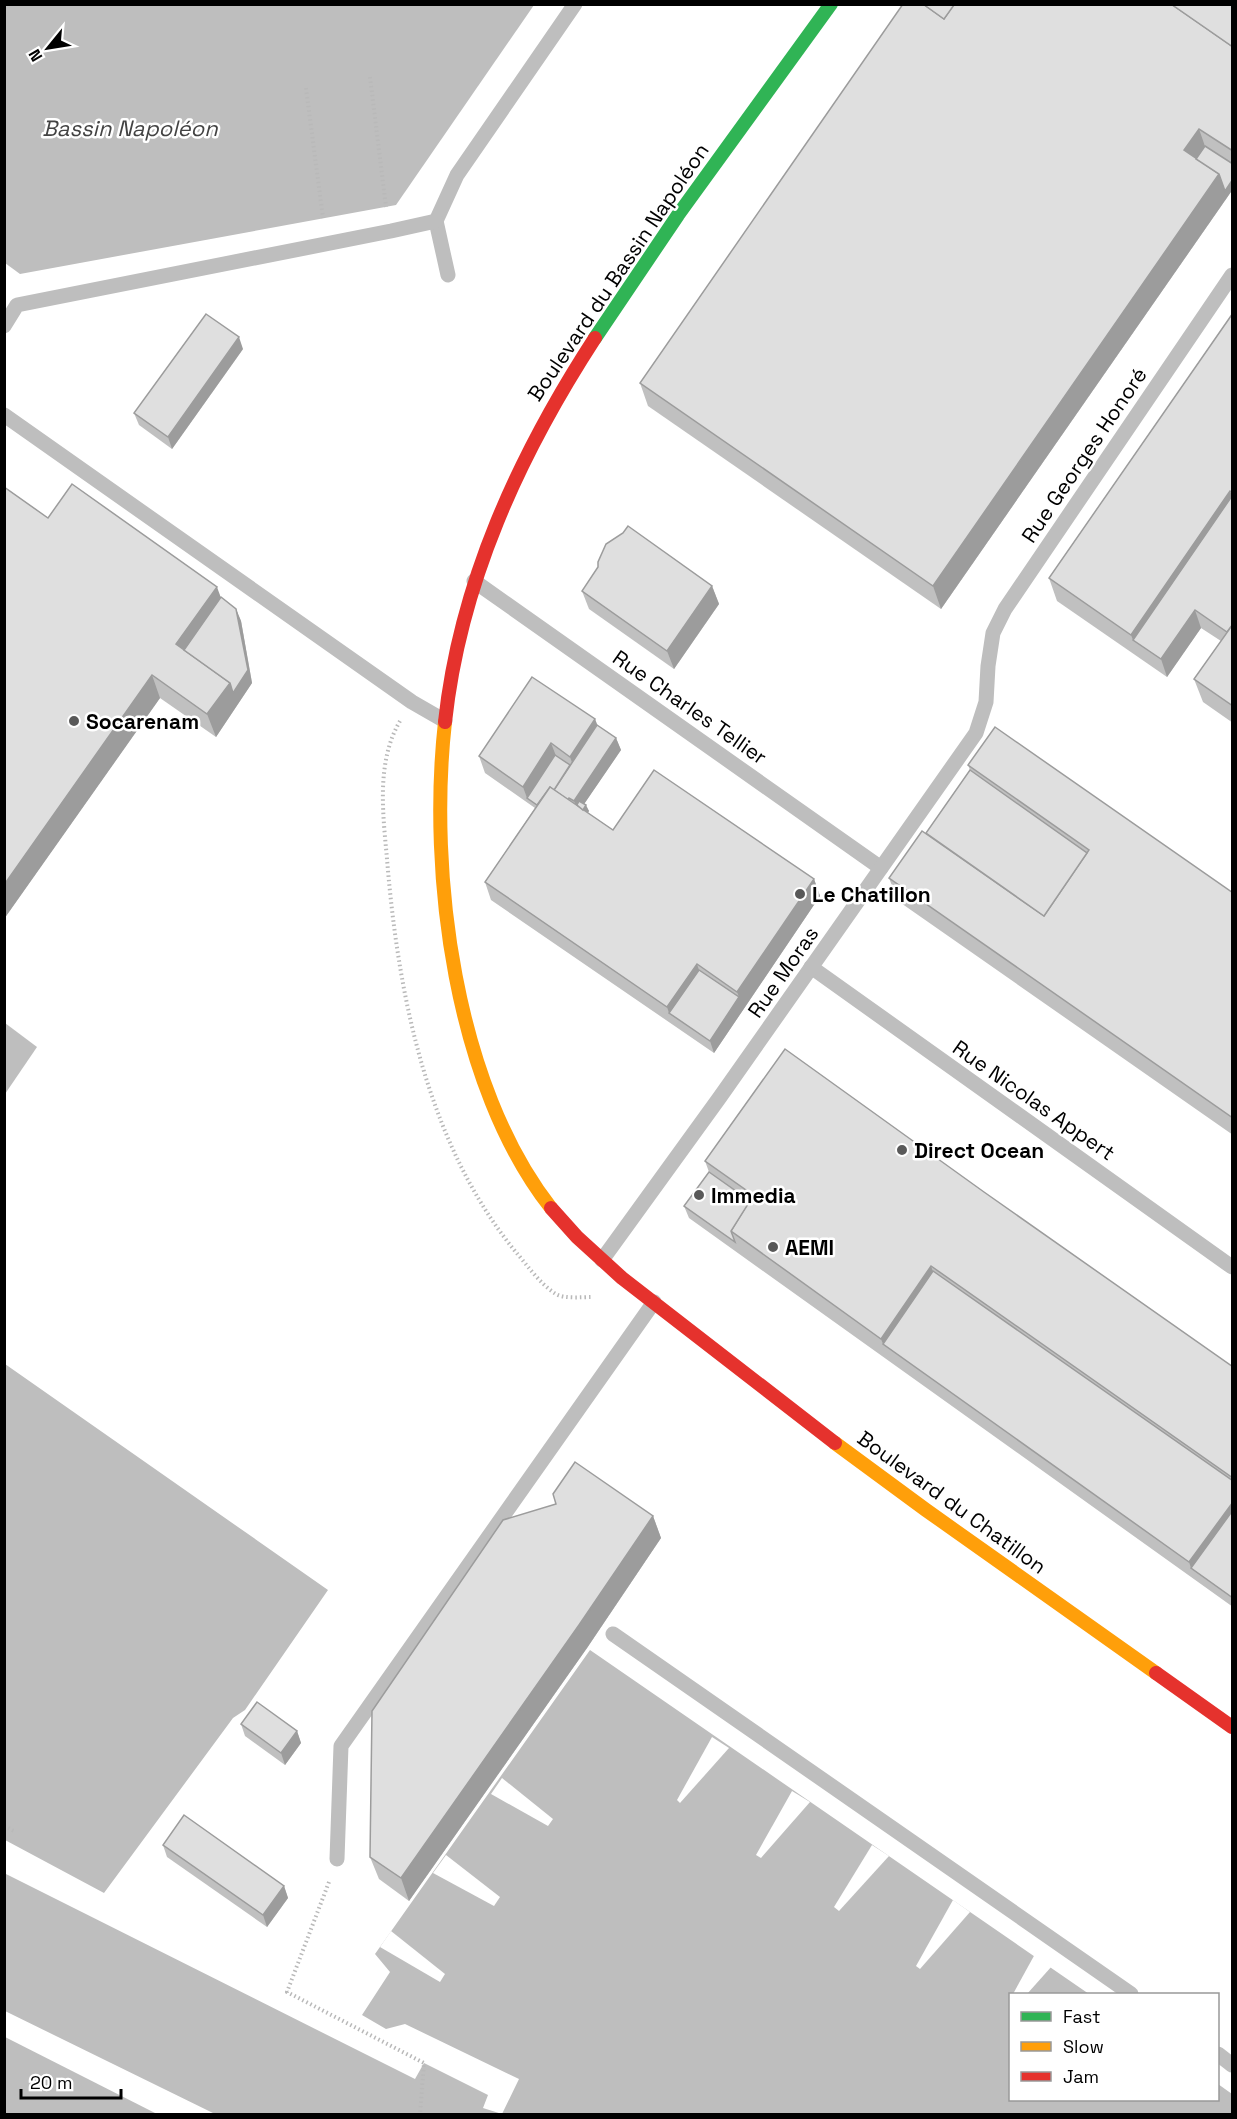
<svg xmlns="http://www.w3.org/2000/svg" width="1237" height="2119" viewBox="0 0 1237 2119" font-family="'Space Grotesk',sans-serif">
  <rect width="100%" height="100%" fill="#fff"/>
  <!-- water -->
  <g fill="#bebebe">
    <polygon points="5,4 534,4 534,5 396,205 20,274 5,263"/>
    <polygon points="5,1023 37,1047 5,1094"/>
    <polygon points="5,1364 328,1590 245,1710 233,1718 104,1893 5,1840"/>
    <polygon points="590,1650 1089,1994 1010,1994 1010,2100 1218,2100 1218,2084 1232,2094 1232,2114 215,2114 5,2011 4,1873 415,2079 424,2063 488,2095 483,2108 502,2114 519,2079 405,2024 386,2029 362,2015 390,1972 375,1954"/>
    <polygon points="4,2037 5,2037 157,2114 5,2114"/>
  </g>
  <!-- pier -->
  <g fill="#fff">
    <polygon points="712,1737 729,1748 680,1803 677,1800"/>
    <polygon points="502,1778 553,1819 548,1826 491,1794"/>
    <polygon points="792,1791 810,1802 761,1858 756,1855"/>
    <polygon points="872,1845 889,1856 839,1911 834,1907"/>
    <polygon points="446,1855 500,1897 494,1906 433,1873"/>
    <polygon points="953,1900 970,1912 920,1969 916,1966"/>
    <polygon points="391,1931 445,1974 440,1982 380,1947"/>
    <polygon points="1035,1954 1052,1966 1027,1994 1013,1994"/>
  </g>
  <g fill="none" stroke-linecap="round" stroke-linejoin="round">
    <!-- path -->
    <g stroke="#b9b9b9" stroke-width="4" stroke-dasharray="1.5 3" stroke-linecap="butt">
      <polyline points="370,77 386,207"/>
      <polyline points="306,88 323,218"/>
      <path d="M400,721C376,762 383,814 387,859C398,994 427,1143 515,1251C527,1265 540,1284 556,1294C564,1299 582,1297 592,1297"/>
      <polyline points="4,1826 14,1831"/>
      <polyline points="329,1882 287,1992 424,2063 420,2114"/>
    </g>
    <!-- lane -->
    <g stroke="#bebebe" stroke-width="15">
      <polyline points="448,275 436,221 457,175 575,4"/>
      <polyline points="4,326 17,305 391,231 436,221"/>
      <polyline points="4,415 412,702 445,721"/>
      <polyline points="474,581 881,868"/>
      <polyline points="811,967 1232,1267"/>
      <polyline points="602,1260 720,1097 976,733 986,702 988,666 993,633 1005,609 1232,275"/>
      <polyline points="613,1634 1131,1994"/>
      <polyline points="337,1859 341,1746 654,1302"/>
      <polyline points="1218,2054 1232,2065"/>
    </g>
    <!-- fast -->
    <polyline stroke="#30b455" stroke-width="14" points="595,338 678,215 831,4"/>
    <!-- slow -->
    <g stroke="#ff9f0a" stroke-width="14">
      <path d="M445,722C428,873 455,1086 551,1208"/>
      <polyline points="835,1443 926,1510 1156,1673"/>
    </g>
    <!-- jam -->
    <g stroke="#e5322d" stroke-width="14">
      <path d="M445,722C460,583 519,455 595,338"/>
      <polyline points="551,1208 577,1237 622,1278 835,1443"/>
      <polyline points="1156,1673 1232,1727"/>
    </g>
  </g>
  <!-- wall -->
  <g fill="#c0c0c0">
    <polygon points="1233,4 1233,189 941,609 648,406 640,383"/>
    <polygon points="1233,313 1233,723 1203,702 1194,679 1221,641 1201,628 1167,677 1057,601 1049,578"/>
    <polygon points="243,349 172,449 139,425 134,413"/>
    <polygon points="4,487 48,518 236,609 241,621 252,683 216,737 160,698 4,919"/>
    <polygon points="712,586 719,604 674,669 589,609 582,591"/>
    <polygon points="595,719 597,725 616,738 621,750 584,804 589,811 588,813 613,830 814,879 820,896 714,1053 491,900 485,882 535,808 485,773 479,756"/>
    <polygon points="968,765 1233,893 1233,1135 898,901 889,878 926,833 970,770"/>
    <polygon points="705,1161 984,1192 1233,1367 1233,1607 689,1218 684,1206 709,1172"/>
    <polygon points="653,1516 661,1538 587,1648 409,1901 379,1879 370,1857"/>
    <polygon points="241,1724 297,1731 301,1743 285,1765 245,1736"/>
    <polygon points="163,1845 284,1886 288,1898 267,1927 167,1857"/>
  </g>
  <!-- shaded-wall -->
  <g fill="#9c9c9c">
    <polygon points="1199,129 1207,152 1194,170 1184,150"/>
    <polygon points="1219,174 1233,179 1233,189 941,609 933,586"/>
    <polygon points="239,337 243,349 172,449 168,437"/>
    <polygon points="1230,491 1233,498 1133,640 1131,635"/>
    <polygon points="712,586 719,604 674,669 667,651"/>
    <polygon points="217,587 225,609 189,661 176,644"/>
    <polygon points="236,609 241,621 252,683 216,737 207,714"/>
    <polygon points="1195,610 1201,628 1167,677 1161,659"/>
    <polygon points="152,675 160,698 4,919 4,885"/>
    <polygon points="595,719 602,737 574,768 570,757"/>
    <polygon points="616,738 621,750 578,813 574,801"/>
    <polygon points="551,743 558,761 527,798 523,787"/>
    <polygon points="586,805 589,811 581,822 579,816"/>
    <polygon points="814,879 820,896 714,1053 710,1041 739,997 737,992"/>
    <polygon points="697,964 703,982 669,1013 667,1007"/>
    <polygon points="931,1266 939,1288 883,1344 881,1339"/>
    <polygon points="1233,1502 1233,1529 1191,1568 1189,1562"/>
    <polygon points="653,1516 661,1538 587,1648 409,1901 401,1878"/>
    <polygon points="297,1731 301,1743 285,1765 281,1753"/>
    <polygon points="284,1886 288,1898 267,1927 263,1915"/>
  </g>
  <!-- building -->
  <g fill="#dfdfdf" stroke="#9c9c9c" stroke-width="1.5">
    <polygon points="903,4 923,4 944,19 954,4 1171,4 1233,47 1233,151 1199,129 1184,150 1219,174 933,586 640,383"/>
    <polygon points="923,4 953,4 954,5 944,19"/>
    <polygon points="1171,4 1233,4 1233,47"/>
    <polygon points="1205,146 1233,164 1233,179 1225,191 1219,174 1196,159"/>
    <polygon points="1233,313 1233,493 1230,491 1131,635 1049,578"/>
    <polygon points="206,314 239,337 168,437 134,413"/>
    <polygon points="72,484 217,587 176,644 230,683 207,714 152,675 4,885 4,487 48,518"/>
    <polygon points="1232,496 1233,497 1233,624 1227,632 1195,610 1161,659 1133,640"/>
    <polygon points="628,526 712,586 667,651 582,591 598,567 598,562 606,544 623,533"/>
    <polygon points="221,597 236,609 248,670 233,693 230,683 184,650"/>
    <polygon points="1233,624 1233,706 1194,679"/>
    <polygon points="532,677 595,719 570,757 551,743 523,787 479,756"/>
    <polygon points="597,725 616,738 574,801 569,798 568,800 554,790"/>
    <polygon points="995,727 1233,893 1233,1118 889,878 922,831 1044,916 1089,850 968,765"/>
    <polygon points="555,755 570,765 554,790 550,787 537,805 527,798"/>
    <polygon points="654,770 814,879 737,992 697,964 667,1007 485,882 550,787 613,830"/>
    <polygon points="970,770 1087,853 1044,916 926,833"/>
    <polygon points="579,801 586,805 583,810 577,805"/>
    <polygon points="699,970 739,997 710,1041 669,1013"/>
    <polygon points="785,1049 984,1192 1233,1367 1233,1478 931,1266 881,1339 731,1231 753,1195 705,1161"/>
    <polygon points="709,1172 750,1201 731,1231 735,1242 684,1206"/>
    <polygon points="933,1271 1233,1481 1233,1502 1189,1562 883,1344"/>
    <polygon points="575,1462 653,1516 579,1625 401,1878 370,1857 372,1711 503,1520 556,1504 553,1494"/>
    <polygon points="1233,1510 1233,1598 1191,1568"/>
    <polygon points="257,1702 297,1731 281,1753 241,1724"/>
    <polygon points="184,1815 284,1886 263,1915 163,1845"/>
  </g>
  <!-- markers -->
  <g fill="#595959" stroke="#fff" stroke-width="2">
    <circle cx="74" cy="721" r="6"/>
    <circle cx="800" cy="894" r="6"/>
    <circle cx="902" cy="1150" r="6"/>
    <circle cx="699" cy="1195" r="6"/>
    <circle cx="773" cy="1247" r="6"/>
  </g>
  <g text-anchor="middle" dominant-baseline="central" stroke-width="5" stroke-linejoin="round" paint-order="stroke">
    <!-- street labels -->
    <g font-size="21" fill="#000" stroke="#fff">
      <text transform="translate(618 272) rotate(-56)">Boulevard du Bassin Napoléon</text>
      <text transform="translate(1084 455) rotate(-56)">Rue Georges Honoré</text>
      <text transform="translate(690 707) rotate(35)">Rue Charles Tellier</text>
      <text transform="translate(783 972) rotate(-55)">Rue Moras</text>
      <text transform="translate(1034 1100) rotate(35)">Rue Nicolas Appert</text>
      <text transform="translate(952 1502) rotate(36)">Boulevard du Chatillon</text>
    </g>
    <!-- poi labels -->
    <g font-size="21" font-weight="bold" fill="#000" stroke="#fff" text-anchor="start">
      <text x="86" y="721">Socarenam</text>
      <text x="812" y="894">Le Chatillon</text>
      <text x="914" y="1150">Direct Ocean</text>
      <text x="711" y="1195">Immedia</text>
      <text x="785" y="1247">AEMI</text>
    </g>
    <!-- water labels -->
    <g font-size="22" font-style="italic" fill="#434343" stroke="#fff">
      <text x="130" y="128">Bassin Napoléon</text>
    </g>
  </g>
  <!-- border -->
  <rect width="1237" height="2119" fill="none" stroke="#000000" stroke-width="12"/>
  <!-- legend -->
  <rect x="1009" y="1993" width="210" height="108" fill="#ffffff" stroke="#999999" stroke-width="1.5"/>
  <rect x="1021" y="2012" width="30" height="9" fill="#30b455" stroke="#999999" stroke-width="1.5"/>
  <text x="1063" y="2023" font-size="18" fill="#000000">Fast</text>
  <rect x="1021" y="2042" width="30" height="9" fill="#ff9f0a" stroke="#999999" stroke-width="1.5"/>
  <text x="1063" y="2053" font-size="18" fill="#000000">Slow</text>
  <rect x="1021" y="2072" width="30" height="9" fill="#e5322d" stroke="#999999" stroke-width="1.5"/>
  <text x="1063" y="2083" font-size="18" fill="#000000">Jam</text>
  <!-- north arrow -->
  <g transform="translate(48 48) rotate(240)" stroke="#ffffff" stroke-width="4.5" paint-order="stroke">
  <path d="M0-4.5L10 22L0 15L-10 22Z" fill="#000000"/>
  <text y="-9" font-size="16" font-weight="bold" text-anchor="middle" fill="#000000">N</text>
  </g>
  <!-- scale -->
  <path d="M21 2089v9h100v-9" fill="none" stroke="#000000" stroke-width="3"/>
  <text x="30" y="2089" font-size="18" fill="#000000" stroke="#ffffff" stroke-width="4.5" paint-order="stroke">20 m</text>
</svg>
